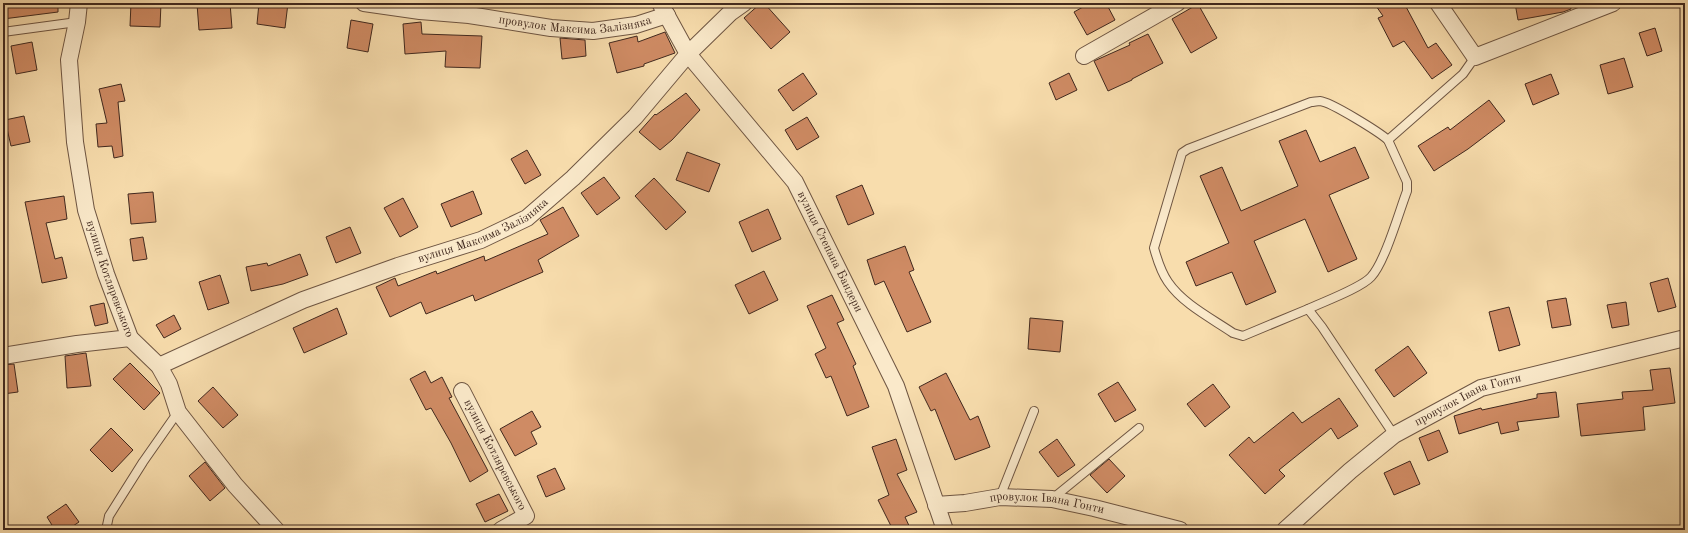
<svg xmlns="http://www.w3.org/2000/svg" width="1688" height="533" viewBox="0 0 1688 533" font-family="'Old Standard TT',serif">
  <rect width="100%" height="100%" fill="#f8ddad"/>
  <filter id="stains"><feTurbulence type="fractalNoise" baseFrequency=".005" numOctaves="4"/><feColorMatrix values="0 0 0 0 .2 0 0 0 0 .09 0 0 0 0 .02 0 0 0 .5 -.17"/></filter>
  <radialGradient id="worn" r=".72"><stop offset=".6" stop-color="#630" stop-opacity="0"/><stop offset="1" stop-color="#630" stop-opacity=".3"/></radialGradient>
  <!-- building -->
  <g fill="#cf8b64" stroke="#40281e">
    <polygon points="3,3 58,3 58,12 3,19"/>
    <polygon points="131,3 161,3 160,27 130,26"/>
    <polygon points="210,3 230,3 232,28 199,30 197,4"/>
    <polygon points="259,3 288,3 285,28 257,24"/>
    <polygon points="761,3 764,3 790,32 771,49 744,18"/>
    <polygon points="1090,3 1106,3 1115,20 1087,35 1074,12"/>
    <polygon points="1374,3 1404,3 1428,48 1436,43 1452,65 1432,79 1404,41 1393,47 1378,18 1383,16"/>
    <polygon points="1515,3 1570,3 1571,9 1563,12 1518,20"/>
    <polygon points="1198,4 1217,38 1191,53 1172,19"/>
    <polygon points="351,20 373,24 368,52 347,48"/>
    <polygon points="421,22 422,34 482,36 480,68 445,67 446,51 405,54 403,24"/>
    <polygon points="1655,28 1662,51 1647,56 1639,33"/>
    <polygon points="665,32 675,53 644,64 644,66 617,73 609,43 637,36 638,42"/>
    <polygon points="1148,34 1163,63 1132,79 1132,80 1108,91 1094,61 1130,45 1129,43"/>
    <polygon points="560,38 585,40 586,56 562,59"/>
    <polygon points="32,42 37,70 16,74 11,46"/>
    <polygon points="1624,58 1633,87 1608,94 1600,65"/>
    <polygon points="803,73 817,94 793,111 778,90"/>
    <polygon points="1069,73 1077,90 1056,100 1049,83"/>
    <polygon points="1551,74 1559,94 1533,105 1525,84"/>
    <polygon points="121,84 125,101 118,102 123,156 114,158 112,146 98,147 96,124 107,123 99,89"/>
    <polygon points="686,93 700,110 672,140 660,150 639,132 655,114 656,115"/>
    <polygon points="1489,100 1505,121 1468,149 1434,171 1418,146 1448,127 1450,130"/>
    <polygon points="24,116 30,142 11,146 5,120"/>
    <polygon points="807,117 819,137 797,150 785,130"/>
    <polygon points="1306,130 1320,162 1355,147 1369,178 1329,195 1357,259 1328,272 1305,219 1254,241 1276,292 1246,305 1232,272 1196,286 1186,262 1229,243 1200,176 1222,167 1241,211 1298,186 1279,141"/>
    <polygon points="527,150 541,175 525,184 511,159"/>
    <polygon points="687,152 720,164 709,192 676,180"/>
    <polygon points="604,177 620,198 597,215 581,193"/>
    <polygon points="654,178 686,212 666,230 635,196"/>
    <polygon points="862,185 874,214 848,225 836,196"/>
    <polygon points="473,191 482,214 451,227 441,204"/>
    <polygon points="153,192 156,222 131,224 128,194"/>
    <polygon points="64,196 67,219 46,223 55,259 62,257 67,278 42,283 25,202"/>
    <polygon points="403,198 418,227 400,237 384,208"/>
    <polygon points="563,207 579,236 538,260 543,272 475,301 473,295 426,314 421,302 390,317 376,287 395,278 398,286 436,271 437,274 484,256 485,261 548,234 540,220"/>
    <polygon points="768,209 781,239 752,252 739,222"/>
    <polygon points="350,227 361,253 336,263 326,237"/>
    <polygon points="143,237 147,259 133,261 130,239"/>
    <polygon points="905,246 914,270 909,272 931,322 907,332 884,281 875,285 867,260"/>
    <polygon points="300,254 308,275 283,284 251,291 246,267 267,263 268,266"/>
    <polygon points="764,271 778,300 749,314 735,285"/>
    <polygon points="220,275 229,303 208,310 199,282"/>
    <polygon points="1668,278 1676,307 1658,312 1650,283"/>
    <polygon points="832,295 844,320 837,323 856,364 853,366 869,407 847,416 831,376 826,378 815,354 826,348 807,306"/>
    <polygon points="1566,298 1571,325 1552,328 1547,301"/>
    <polygon points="1626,302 1629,325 1612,328 1607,305"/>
    <polygon points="104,303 108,323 95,326 90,306"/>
    <polygon points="1509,307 1520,345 1499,351 1489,312"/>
    <polygon points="337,308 347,334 304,353 293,328"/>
    <polygon points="174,315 181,329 164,338 156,325"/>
    <polygon points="1030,318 1063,321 1060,352 1028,349"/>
    <polygon points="1408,346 1427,373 1394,397 1375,370"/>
    <polygon points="86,353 91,386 67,388 65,356"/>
    <polygon points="130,363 160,393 144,410 113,379"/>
    <polygon points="14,364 18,392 3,394 3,365"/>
    <polygon points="1670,368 1675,403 1643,407 1645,430 1581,436 1577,404 1623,399 1622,392 1653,390 1650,370"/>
    <polygon points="425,371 431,383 442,377 452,397 449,398 486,467 488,471 470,482 451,443 431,408 426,410 410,379"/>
    <polygon points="946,373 970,420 978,416 990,447 955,460 935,409 931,411 919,387"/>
    <polygon points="1118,382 1136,410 1115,422 1098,394"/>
    <polygon points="1213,384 1230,407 1205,427 1187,404"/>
    <polygon points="213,387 238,415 223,428 198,401"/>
    <polygon points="1556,392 1559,417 1517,422 1519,430 1501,434 1498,422 1459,434 1454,416 1481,408 1482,410 1537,398 1537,394"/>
    <polygon points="1339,398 1358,426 1338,439 1331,428 1279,470 1285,476 1265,494 1229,455 1249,437 1254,443 1293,412 1302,423"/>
    <polygon points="532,411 541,427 531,432 537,444 515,456 500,429"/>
    <polygon points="111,428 133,450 112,472 90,450"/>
    <polygon points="1439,430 1448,452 1428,461 1419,438"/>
    <polygon points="896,439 907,470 897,474 917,512 905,517 911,530 893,530 878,500 889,495 872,447"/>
    <polygon points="1057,439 1075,465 1058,477 1039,452"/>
    <polygon points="1109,459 1125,476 1107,493 1090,475"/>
    <polygon points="1410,461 1420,484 1394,495 1384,473"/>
    <polygon points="205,462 225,488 210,501 189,476"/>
    <polygon points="555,468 565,489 546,497 537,476"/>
    <polygon points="499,494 508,511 485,522 476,504"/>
    <polygon points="66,504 79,522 67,530 55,530 47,517"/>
  </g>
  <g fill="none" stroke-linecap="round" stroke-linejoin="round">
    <!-- lane casing -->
    <g stroke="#6e5542" stroke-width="10">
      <g id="lane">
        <polyline points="3,32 77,22"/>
        <path d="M1308,309C1323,302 1361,288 1371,277C1385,262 1399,212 1407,191V182L1388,140"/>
        <path d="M1394,435L1322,327L1308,309L1243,336L1233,333C1211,318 1183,304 1168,282C1161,272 1157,259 1154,248L1182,153L1188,149L1311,102C1314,102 1317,101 1320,101C1331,102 1379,132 1388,140L1463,74L1475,57"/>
        <polyline points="1000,497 1034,411"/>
        <polyline points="1052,499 1139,428"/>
        <polyline points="106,530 109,516 143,462 178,412"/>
      </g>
    </g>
    <!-- street casing -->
    <g stroke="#6e5542" stroke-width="18">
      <g id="street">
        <path id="s1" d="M79,3L77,22L69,60L75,142L86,210L106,274L130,338L159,366L169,384L178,412L235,485L276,530"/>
        <path id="s2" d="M364,3L420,11L469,15L551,28L593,31L636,25L667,15"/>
        <path id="s3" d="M660,3L688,54L795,182L896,386L945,530"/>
        <polyline points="1438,3 1475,57 1613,3"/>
        <polyline points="1084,56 1177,3"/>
        <polyline points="3,356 77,344 130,338"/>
        <path id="s4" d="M159,366L303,300L398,266L481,240L527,218L573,178L635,117L688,54L730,13L744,3"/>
        <path id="s5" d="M462,391L526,516L501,530"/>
        <path id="s6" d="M936,505L965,503L1000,497L1052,499L1094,508L1180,530"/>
        <path id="s7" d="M1285,530L1350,471L1394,435L1481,388L1685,338"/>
      </g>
    </g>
    <!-- lane -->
    <use href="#lane" stroke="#fae9ca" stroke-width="8"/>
    <!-- street -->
    <use href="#street" stroke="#fae9ca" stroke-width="16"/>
  </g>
  <g text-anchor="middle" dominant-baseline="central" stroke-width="4" stroke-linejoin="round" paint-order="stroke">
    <!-- street labels -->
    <g font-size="12" fill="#40281e" stroke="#fae9ca">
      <text stroke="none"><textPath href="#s2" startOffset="213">провулок Максима Залізняка</textPath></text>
      <text stroke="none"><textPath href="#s4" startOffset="352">вулиця Максима Залізняка</textPath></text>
      <text stroke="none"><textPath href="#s3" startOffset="303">вулиця Степана Бандери</textPath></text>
      <text stroke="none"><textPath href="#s1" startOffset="282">вулиця Котляревського</textPath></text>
      <text stroke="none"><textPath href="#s7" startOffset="227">провулок Івана Гонти</textPath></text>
      <text stroke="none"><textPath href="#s5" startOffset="72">вулиця Котляревського</textPath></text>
      <text stroke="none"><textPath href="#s6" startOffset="112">провулок Івана Гонти</textPath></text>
    </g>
  </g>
  <!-- margin -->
  <rect width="1688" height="533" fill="none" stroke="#f8ddad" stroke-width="16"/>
  <rect x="4" y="4" width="1680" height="525" fill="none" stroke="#40281e" stroke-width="2"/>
  <rect x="8" y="8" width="1672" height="517" fill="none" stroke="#40281e"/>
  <rect width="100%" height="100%" filter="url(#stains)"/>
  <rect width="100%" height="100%" fill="url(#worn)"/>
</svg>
